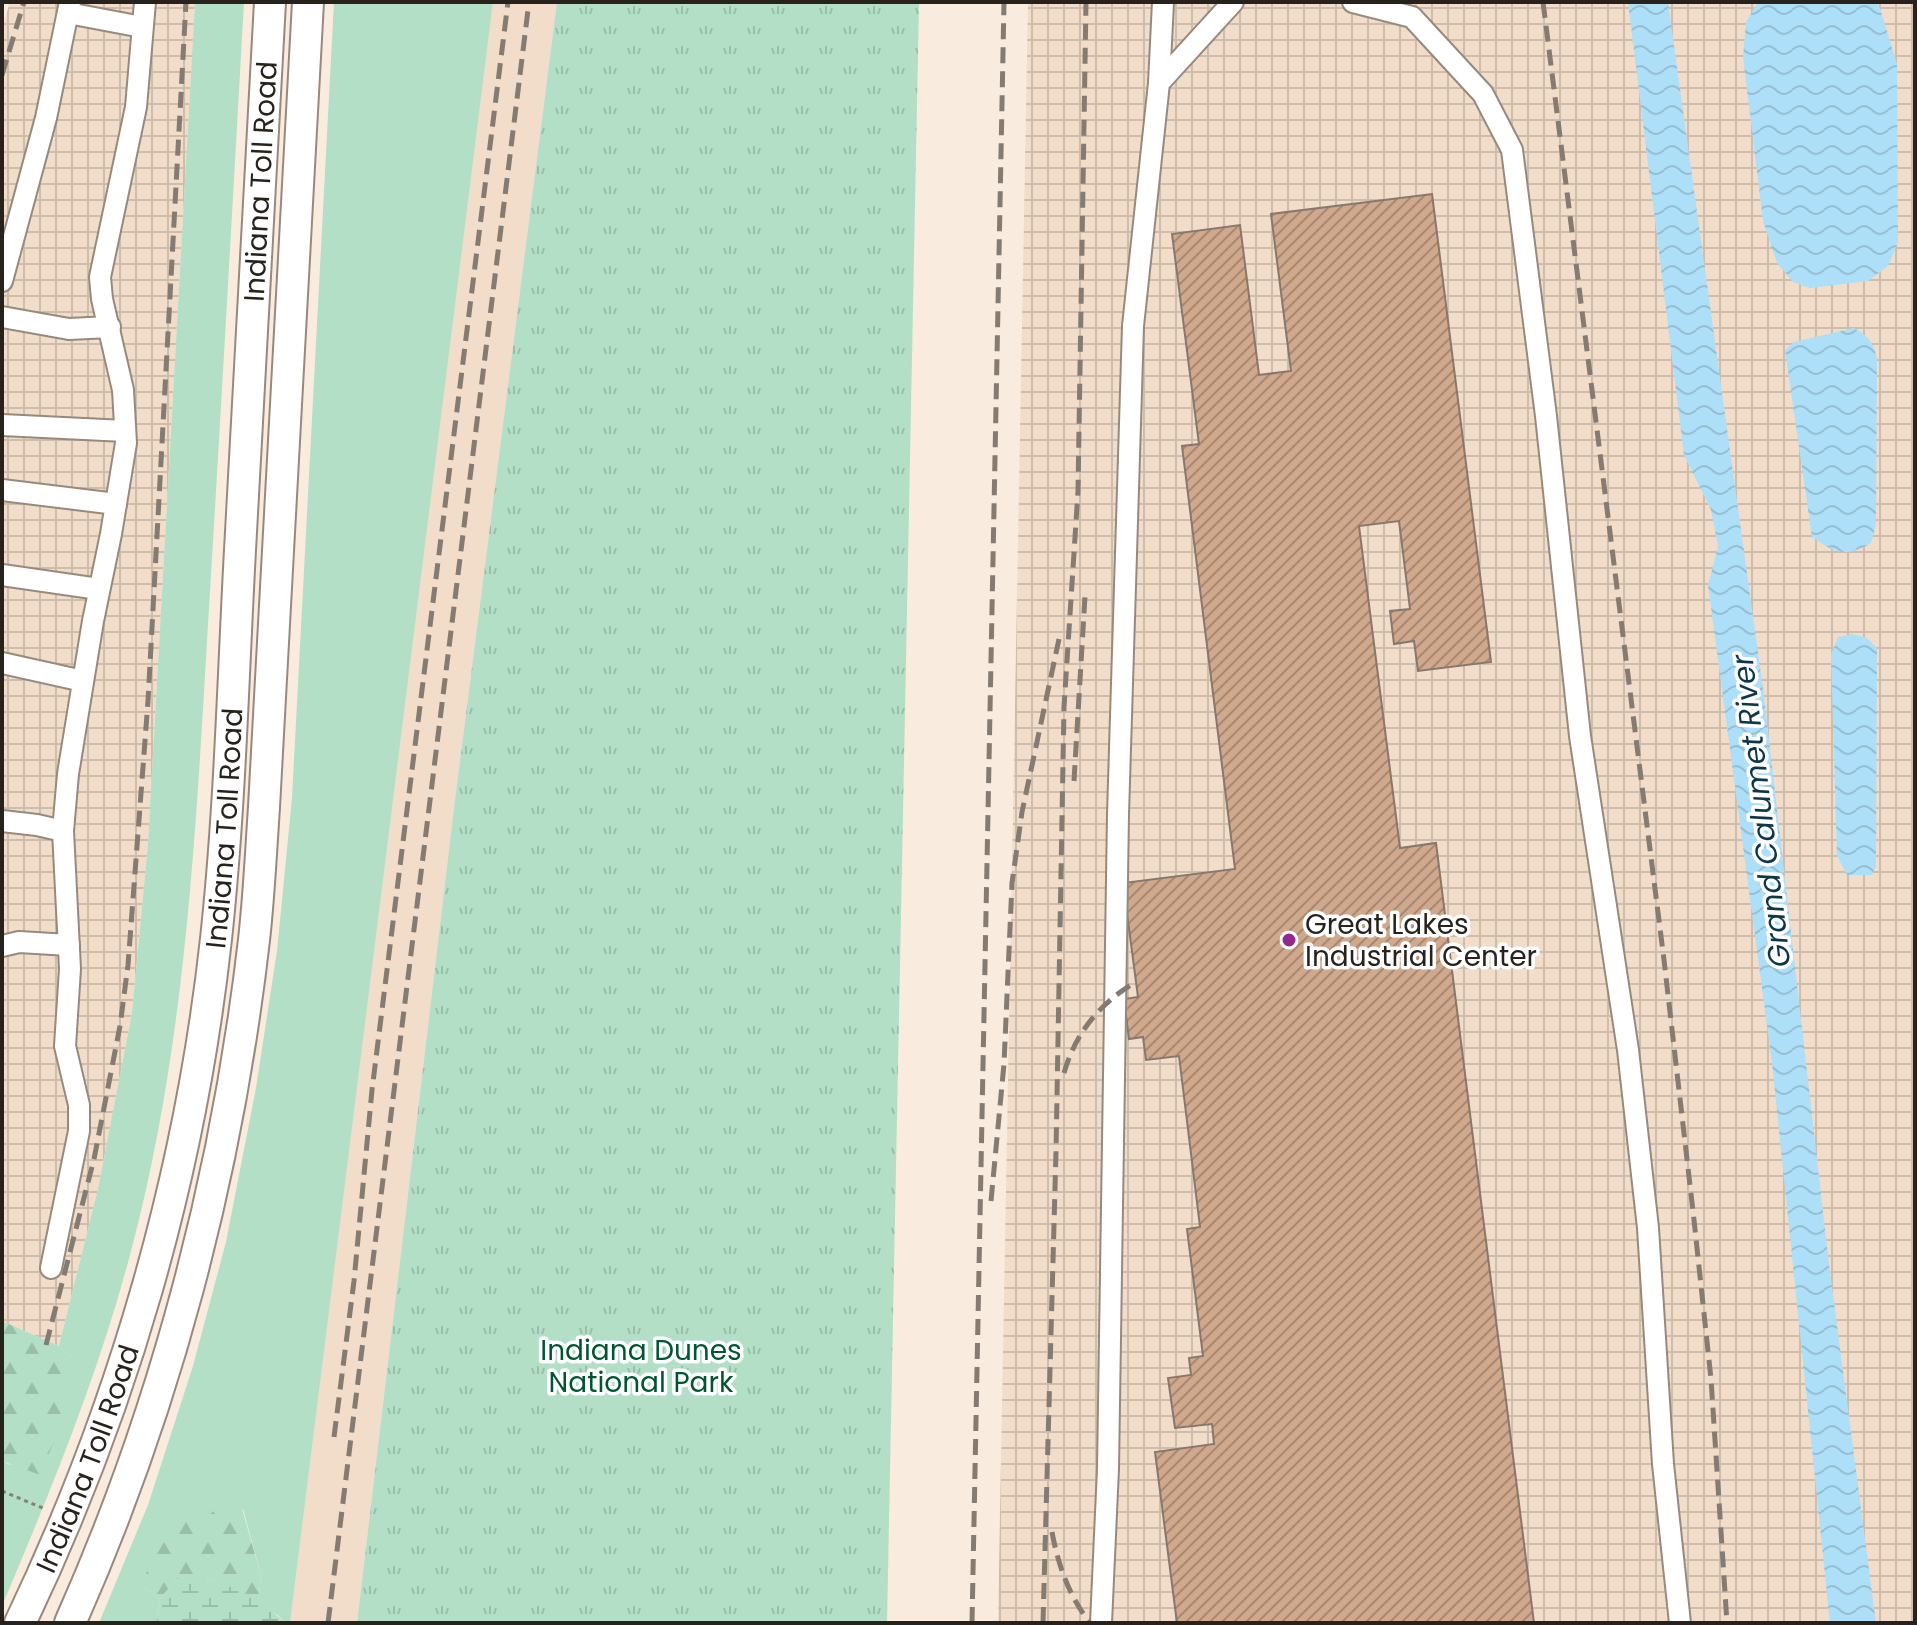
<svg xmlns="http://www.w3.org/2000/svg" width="1917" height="1625" viewBox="0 0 1917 1625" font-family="Poppins,sans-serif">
  <defs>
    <pattern id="industrial-grid" width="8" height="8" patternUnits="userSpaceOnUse" patternTransform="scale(2)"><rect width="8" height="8" fill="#f1ddc9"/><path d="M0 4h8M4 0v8" fill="none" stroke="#cfbdac"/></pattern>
    <pattern id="forest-firs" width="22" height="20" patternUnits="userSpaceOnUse" patternTransform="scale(2)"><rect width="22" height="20" fill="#b2dfc5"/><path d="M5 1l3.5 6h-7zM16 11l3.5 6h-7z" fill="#99bfa9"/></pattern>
    <pattern id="wetland-marsh" width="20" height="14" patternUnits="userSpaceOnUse" patternTransform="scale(2)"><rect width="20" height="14" fill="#b2dfc5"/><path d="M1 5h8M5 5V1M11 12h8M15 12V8" fill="none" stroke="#99bfa9"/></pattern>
    <pattern id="park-tufts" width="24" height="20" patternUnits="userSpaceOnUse" patternTransform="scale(2)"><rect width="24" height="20" fill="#b2dfc5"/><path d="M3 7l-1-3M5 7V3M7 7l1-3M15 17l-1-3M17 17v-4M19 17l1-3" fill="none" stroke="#99bfa9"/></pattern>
    <pattern id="water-waves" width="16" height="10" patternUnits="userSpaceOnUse" patternTransform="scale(2)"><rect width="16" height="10" fill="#aedff8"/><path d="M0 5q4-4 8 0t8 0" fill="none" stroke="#96bfd4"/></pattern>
    <pattern id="building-hatch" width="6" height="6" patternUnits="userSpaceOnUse" patternTransform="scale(2)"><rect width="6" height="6" fill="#d0a88c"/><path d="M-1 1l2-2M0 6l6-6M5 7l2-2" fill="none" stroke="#a98872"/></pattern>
  </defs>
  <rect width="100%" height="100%" fill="#f9ebdd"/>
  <!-- built -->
  <polygon fill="#f1ddc9" points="493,2 557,2 454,808 357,1623 290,1623"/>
  <!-- industrial -->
  <g fill="url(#industrial-grid)">
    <polygon points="10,2 195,2 148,844 132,1013 98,1189 59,1346 2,1321 2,28"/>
    <polygon points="1028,2 1915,2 1915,1623 998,1623"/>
  </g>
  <!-- grass -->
  <g fill="#b2dfc5">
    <path d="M195,2H244C232,215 220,428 207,641C195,846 184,1052 131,1251C99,1373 51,1490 2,1606V1461L10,1465L76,1362L59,1346L98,1189L132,1013L148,844Z"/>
    <polygon points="334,2 493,2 290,1623 284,1623 279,1616 258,1603 261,1575 243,1509 142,1586 160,1599 156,1623 99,1623 148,1505 193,1366 226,1242 256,1088 277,951 292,798"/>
  </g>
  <!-- forest -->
  <g fill="url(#forest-firs)">
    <polygon points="2,1321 59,1346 76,1362 65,1415 40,1475 2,1461"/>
    <polygon points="220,1505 242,1509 261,1575 258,1603 212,1580 178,1577 160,1599 142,1586 166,1515 206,1518"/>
  </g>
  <!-- wetland -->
  <path fill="url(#wetland-marsh)" d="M178,1577C189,1578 201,1578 211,1580C229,1584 274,1608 284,1623H156L160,1599Z"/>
  <!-- park -->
  <polygon fill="url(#park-tufts)" points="557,2 919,2 887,1623 357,1623 454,808"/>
  <!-- water -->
  <g fill="url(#water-waves)">
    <polygon points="1628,2 1668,2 1764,696 1829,1264 1876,1623 1830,1623 1772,1063 1708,585 1718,546 1711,510 1684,455"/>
    <polygon points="1758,2 1876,2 1880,8 1897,64 1898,242 1888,266 1868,281 1810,288 1793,282 1777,263 1763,221 1743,57 1746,22"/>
    <path d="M1854,328C1869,336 1874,344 1877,360L1876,524L1871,543C1846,558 1834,553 1812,537L1785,350L1794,342Z"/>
    <polygon points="1853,634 1867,638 1877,648 1876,866 1872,875 1847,875 1837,856 1831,655 1838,637"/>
  </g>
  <!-- building -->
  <polygon fill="url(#building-hatch)" stroke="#87776d" stroke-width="2" points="1432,194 1491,662 1418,671 1414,641 1394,644 1390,611 1410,609 1399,521 1359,526 1400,848 1436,843 1534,1623 1177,1623 1155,1452 1214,1444 1212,1424 1175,1428 1168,1378 1191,1375 1189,1358 1203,1356 1187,1229 1200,1227 1179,1056 1146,1060 1143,1037 1129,1039 1124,999 1138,997 1123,883 1235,869 1182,446 1199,444 1172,234 1240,225 1259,375 1291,371 1271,214"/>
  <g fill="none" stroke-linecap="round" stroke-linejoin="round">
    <!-- minor casing -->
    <g stroke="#978a7d" stroke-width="24">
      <g id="minor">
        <polyline points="1353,2 1412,17 1483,94 1512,150 1546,416 1580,736 1628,1050 1648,1228 1663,1464 1680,1623"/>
        <polyline points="68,13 142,27"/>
        <polyline points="1159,83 1163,2"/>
        <polyline points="2,281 46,118 70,2"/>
        <polyline points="2,317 69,329 110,327"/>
        <polyline points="2,425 125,431"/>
        <polyline points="2,490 116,504"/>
        <polyline points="2,575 99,589"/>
        <polyline points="2,663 83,681"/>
        <polyline points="2,821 37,825 63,831"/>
        <polyline points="2,946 19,942 69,945"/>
        <polyline points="51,1268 79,1131 79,1105 65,1046 70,969 63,831 68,774 93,621 111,534 126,443 123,390 102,299 100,277 136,107 145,2"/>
        <polyline points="1101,1623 1108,1469 1118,814 1133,326 1159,83 1233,2"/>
      </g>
    </g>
    <!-- highway casing -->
    <g stroke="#978a7d" stroke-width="34">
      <g id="highway">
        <path id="s1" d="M20,1623C123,1408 190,1176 216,939C230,810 233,679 240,550C250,367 260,185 270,2"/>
        <path d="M70,1623C166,1408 227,1174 254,940C259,896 261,851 264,807L308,2"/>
      </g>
    </g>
    <!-- path -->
    <polyline stroke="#887f75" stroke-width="3" stroke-dasharray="4 4" stroke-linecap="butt" points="2,1491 45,1509"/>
    <!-- minor -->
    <use href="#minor" stroke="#fff" stroke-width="20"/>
    <!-- highway -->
    <use href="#highway" stroke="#fff" stroke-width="30"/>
    <!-- rail -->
    <g stroke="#847b72" stroke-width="5" stroke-dasharray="16 8" stroke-linecap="butt">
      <polyline points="1543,2 1664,960 1694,1220 1711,1379 1727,1623"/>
      <polyline points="2,75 24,2"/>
      <polyline points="1074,781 1085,596"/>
      <path d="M1064,1073C1075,1034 1099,1004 1134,983"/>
      <polyline points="991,1201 1004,1064 1012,883 1022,812 1059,639"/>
      <polyline points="46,1345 94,1159 120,1026 128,965 148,701 186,2"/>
      <polyline points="334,1437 354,1281 372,1090 508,2"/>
      <path d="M1052,1532C1058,1565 1069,1596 1090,1623"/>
      <polyline points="328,1623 529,2"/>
      <polyline points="972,1623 1004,2"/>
      <polyline points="1043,1623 1056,1152 1064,707 1078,491 1086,2"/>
    </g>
  </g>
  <!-- markers -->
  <circle fill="#92298e" stroke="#fff" stroke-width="3" cx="1289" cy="940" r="8"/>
  <g text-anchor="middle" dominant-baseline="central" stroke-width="7" stroke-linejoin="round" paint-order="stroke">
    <!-- street labels -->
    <g font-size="28" fill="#27221c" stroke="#fff">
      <text stroke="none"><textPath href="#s1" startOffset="1474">Indiana Toll Road</textPath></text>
      <text stroke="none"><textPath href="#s1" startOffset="826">Indiana Toll Road</textPath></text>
      <text stroke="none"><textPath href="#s1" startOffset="178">Indiana Toll Road</textPath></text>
    </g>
    <!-- poi labels -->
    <g font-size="28" fill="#27221c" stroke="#fff" text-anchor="start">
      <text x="1305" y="924">Great Lakes<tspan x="1305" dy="32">Industrial Center</tspan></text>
    </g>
    <!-- park labels -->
    <g font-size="28" fill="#005534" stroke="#fff">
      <text x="641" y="1350">Indiana Dunes<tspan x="641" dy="32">National Park</tspan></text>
    </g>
    <!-- water labels -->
    <g font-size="30" font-style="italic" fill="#0d3749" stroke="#fff">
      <text transform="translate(1761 811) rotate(-97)">Grand Calumet River</text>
    </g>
  </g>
  <!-- border -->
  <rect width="1917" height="1625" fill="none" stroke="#27221c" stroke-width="8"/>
</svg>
